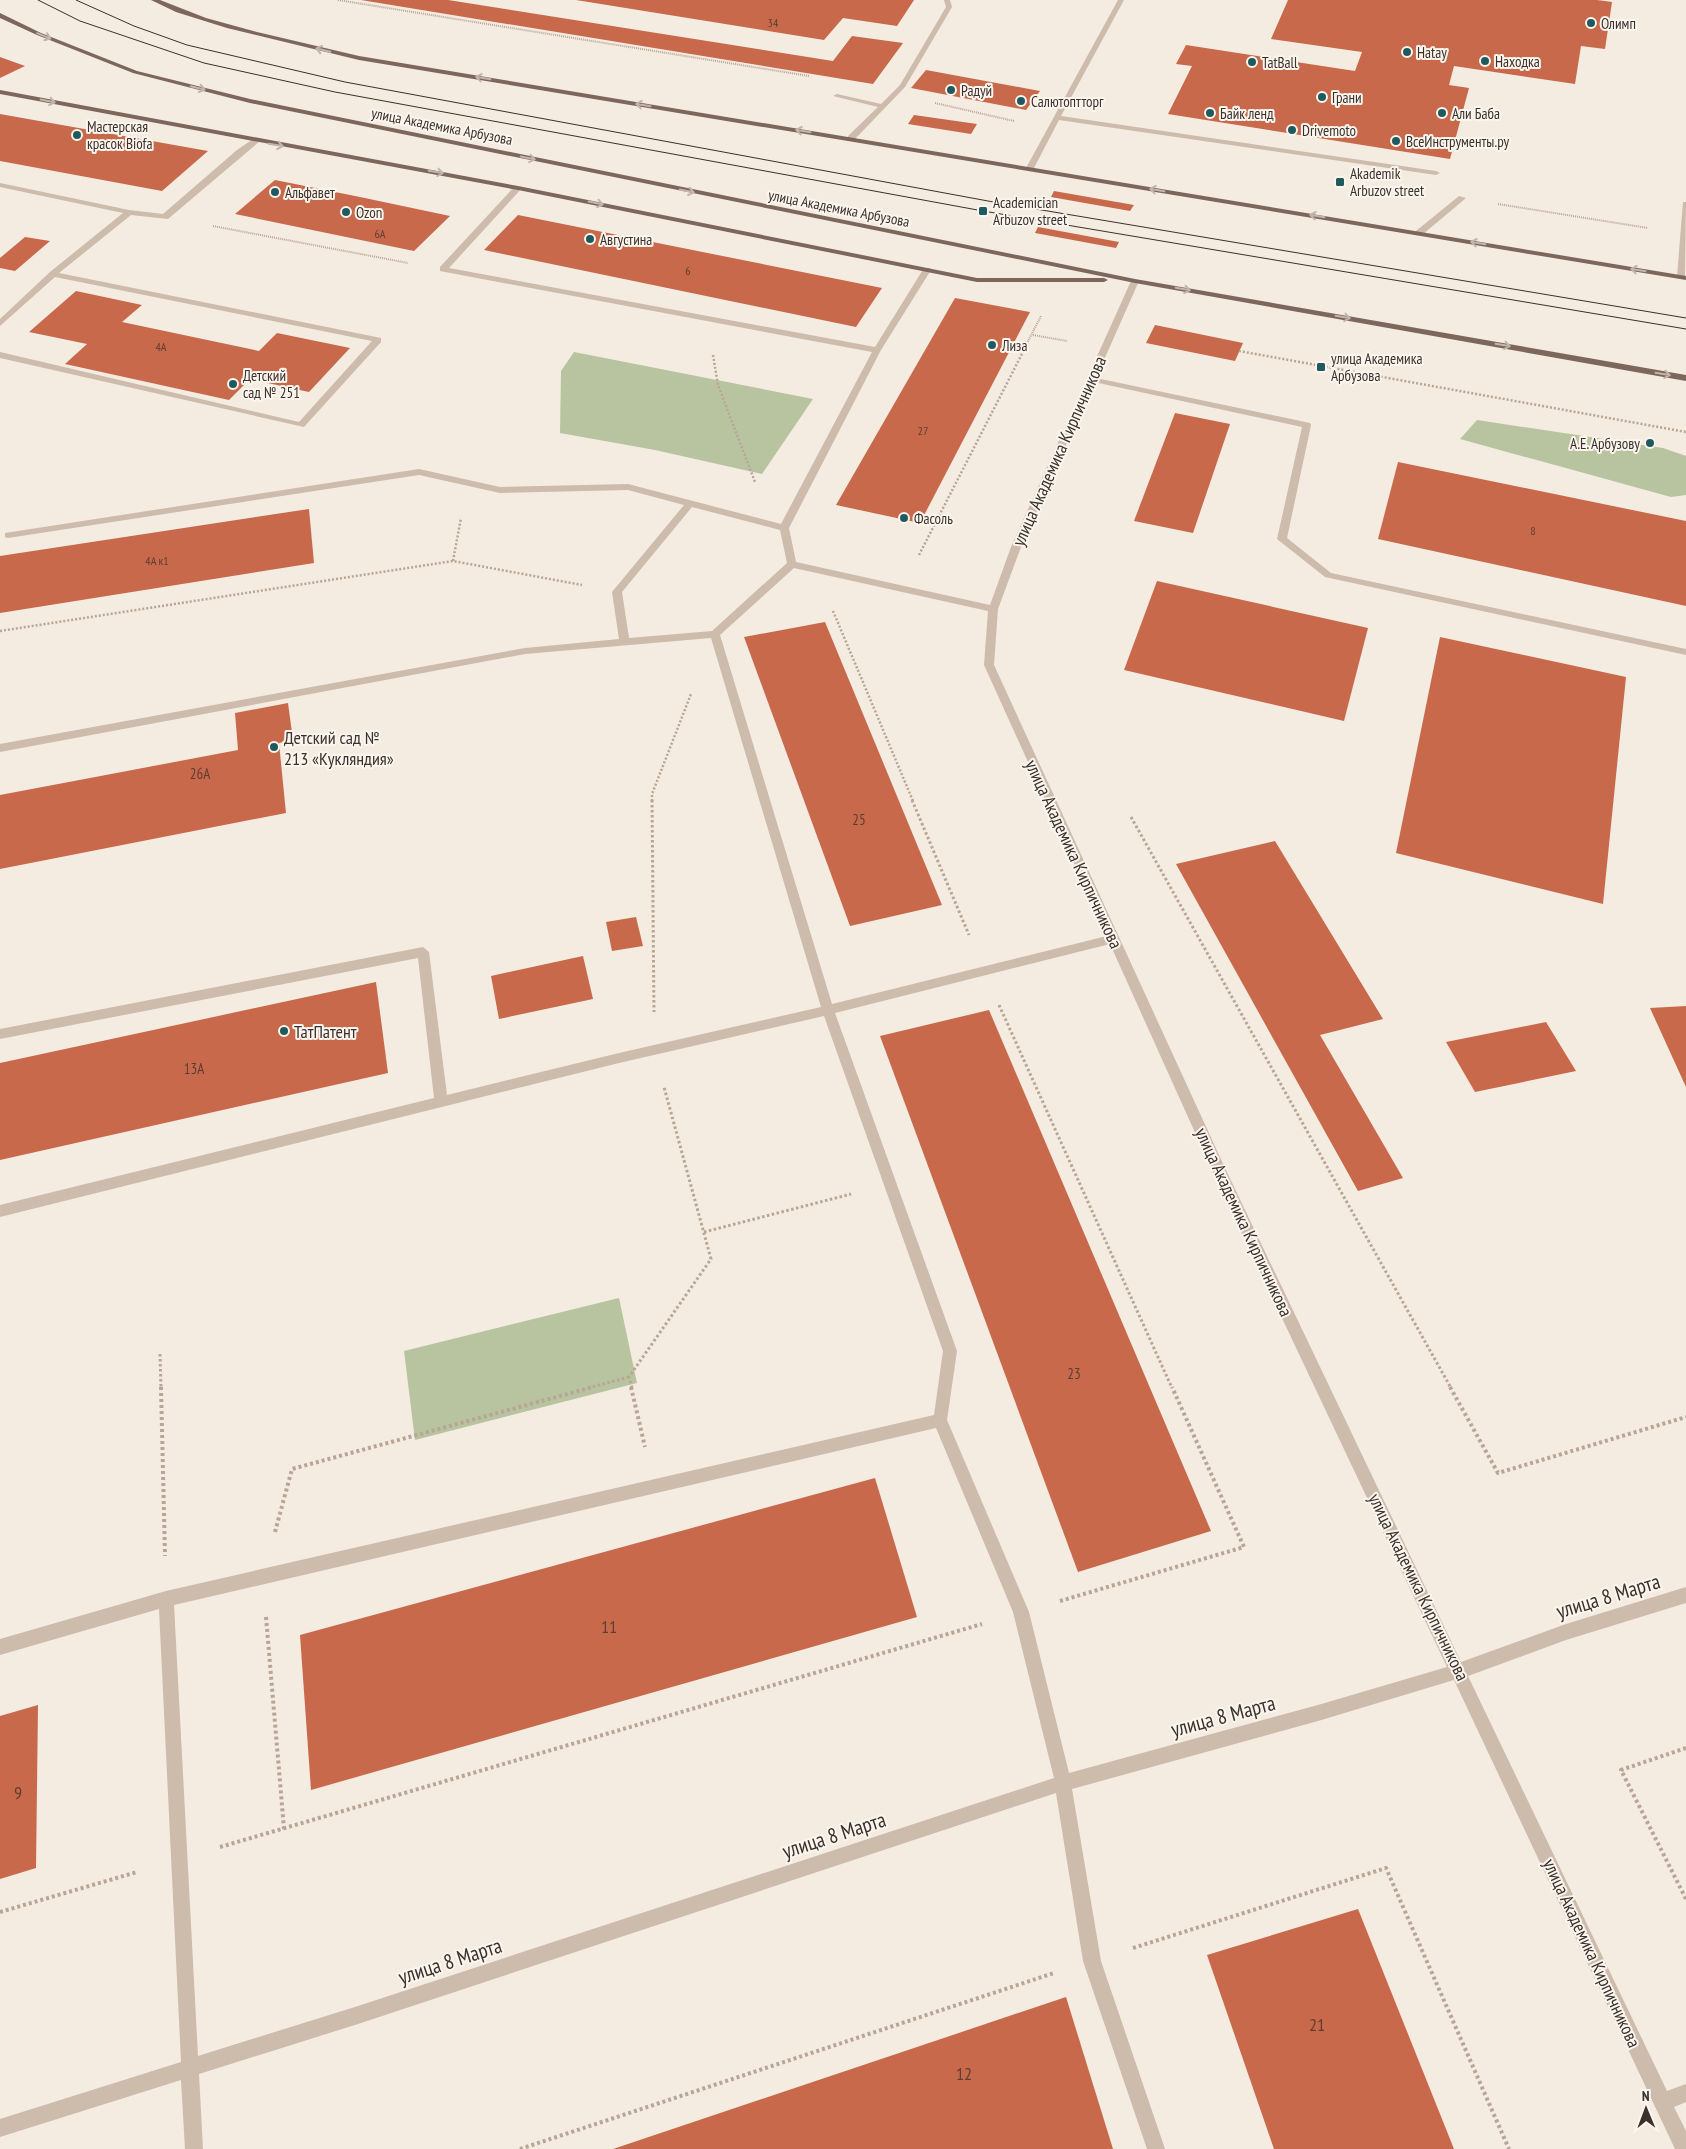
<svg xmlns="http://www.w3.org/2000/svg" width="1686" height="2149" viewBox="0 0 1686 2149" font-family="'PT Sans Narrow',sans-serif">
  <rect width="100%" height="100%" fill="#f4ebe1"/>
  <!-- green -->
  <g fill="#b8c4a0">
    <polygon points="574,352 813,399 762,474 655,450 560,433 561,371"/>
    <polygon points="1477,420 1663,448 1686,456 1686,495 1671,497 1460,439"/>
    <polygon points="619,1298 637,1383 415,1440 404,1351"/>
  </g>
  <!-- building -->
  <g fill="#c8694b">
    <polygon points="361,0 448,0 833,61 852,36 903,43 873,84"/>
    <polygon points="576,0 914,0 897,26 843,18 824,40"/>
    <polygon points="1288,0 1597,0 1612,2 1605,49 1581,46 1575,84 1454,66 1449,85 1469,88 1450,159 1168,114 1192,66 1176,64 1186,45 1355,71 1362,52 1271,39"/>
    <polygon points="0,57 25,66 0,78"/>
    <polygon points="926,70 1040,91 1026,110 911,88"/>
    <polygon points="0,114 208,151 162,191 0,161"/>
    <polygon points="914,115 977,124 971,134 908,124"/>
    <polygon points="275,180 360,197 450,216 414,251 235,214"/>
    <polygon points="1054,191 1134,205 1130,211 1051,197"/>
    <polygon points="518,215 882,288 856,327 484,250"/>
    <polygon points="1038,227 1119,242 1116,248 1035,233"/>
    <polygon points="25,237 50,241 15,271 0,268 0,258"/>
    <polygon points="76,291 142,305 122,322 259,351 277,333 350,348 309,392 250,379 229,400 65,364 87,344 29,332"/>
    <polygon points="955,298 1030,312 920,523 836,505"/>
    <polygon points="1155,325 1243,343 1235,361 1146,343"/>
    <polygon points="1175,413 1230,424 1193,533 1134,521"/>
    <polygon points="1398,462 1686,521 1686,606 1378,539"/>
    <polygon points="309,509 314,563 0,613 0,556"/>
    <polygon points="1157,581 1368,628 1344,721 1124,670"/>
    <polygon points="825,622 942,905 850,926 744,637"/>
    <polygon points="1440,637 1626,677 1603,904 1396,853"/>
    <polygon points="288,703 293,740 279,743 286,813 0,869 0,795 238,750 235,713"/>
    <polygon points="1275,841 1383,1019 1320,1035 1403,1178 1358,1191 1176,864"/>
    <polygon points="636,917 643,946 612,951 606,922"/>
    <polygon points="583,956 593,999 499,1019 491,976"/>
    <polygon points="376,982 388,1073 0,1160 0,1063"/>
    <polygon points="1686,1006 1686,1087 1650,1008"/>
    <polygon points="989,1010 1211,1531 1078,1572 880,1036"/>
    <polygon points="1546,1022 1576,1071 1475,1092 1446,1042"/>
    <polygon points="875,1478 917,1617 311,1790 300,1635"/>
    <polygon points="38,1705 36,1868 0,1879 0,1716"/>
    <polygon points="1358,1909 1454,2149 1274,2149 1207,1955"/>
    <polygon points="1066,1997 1113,2149 613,2149"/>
  </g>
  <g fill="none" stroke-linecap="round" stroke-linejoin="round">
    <!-- path-far3 -->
    <g stroke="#b9a596" stroke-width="2" stroke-dasharray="1 1" stroke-linecap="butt">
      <polyline points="338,0 809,76"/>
      <polyline points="935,103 1014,121"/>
      <polyline points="1498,204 1648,228"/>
      <polyline points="213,226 408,263"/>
      <polyline points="1033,335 1067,341"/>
      <polyline points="1024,349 1041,316"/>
    </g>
    <!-- path-far2 -->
    <g stroke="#b9a596" stroke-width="2.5" stroke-dasharray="2 2" stroke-linecap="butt">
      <polyline points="1239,351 1686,432"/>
      <polyline points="713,355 718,385 755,482"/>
      <polyline points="919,555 1025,348"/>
      <polyline points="453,561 461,518"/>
      <polyline points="833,611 913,801"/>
      <polyline points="0,631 453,561 582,585"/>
      <polyline points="652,801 652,794 691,694"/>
    </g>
    <!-- path-far1 -->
    <g stroke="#b9a596" stroke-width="3" stroke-dasharray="2.5 2.5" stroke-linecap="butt">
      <polyline points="652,800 654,1012"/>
      <polyline points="912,800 969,935"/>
      <polyline points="1131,817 1451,1388"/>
      <polyline points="999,1005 1172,1388"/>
      <polyline points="704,1232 851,1194"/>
      <polyline points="160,1354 161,1388"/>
      <polyline points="588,1388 629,1377"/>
      <polyline points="632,1388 629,1377 711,1259 664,1087"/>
    </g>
    <!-- path -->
    <g stroke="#b9a596" stroke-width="4" stroke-dasharray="3 3" stroke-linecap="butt">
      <polyline points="161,1387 165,1556"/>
      <polyline points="631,1387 645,1447"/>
      <polyline points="1450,1387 1498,1473 1686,1417"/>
      <polyline points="275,1532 292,1469 593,1387"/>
      <polyline points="1060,1601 1244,1547 1172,1387"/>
      <polyline points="266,1617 284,1829"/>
      <polyline points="1686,1748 1621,1770 1686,1899"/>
      <polyline points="220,1847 982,1624"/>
      <polyline points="0,1912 137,1872"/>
      <polyline points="1133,1948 1386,1868 1509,2149"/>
      <polyline points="520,2149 1054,1973"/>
    </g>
    <!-- minor -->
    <g fill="#cdbbac" fill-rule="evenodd">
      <polygon points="944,0 950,0 952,7 905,87 854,140 848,140 848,136 878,107 833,96 837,94 881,104 900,85 946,7"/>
      <polygon points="1118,0 1124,0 1061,116 1436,171 1440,173 1436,175 1059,120 1034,168 1027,170 1026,168"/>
      <polygon points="253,139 260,141 168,219 131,215 59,273 381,338 381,342 304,427 0,358 0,352 299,422 372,341 55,277 0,326 0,319 50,272 123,213 0,187 0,183 129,210 163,214 237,150"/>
      <path d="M515,186L522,188L449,268L875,347L924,268H930L931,270L881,350L789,528L796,562L990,605L1011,547L1131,281L1135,279L1139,281L1096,378L1310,423L1311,425L1287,538L1331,573L1686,649V655L1325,577L1277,539L1302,427L1094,382L1021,547L998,609L994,665L1225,1168L1461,1662L1566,1624L1686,1587V1603L1566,1640L1468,1676L1667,2091L1686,2084V2102L1674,2107L1686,2131V2149H1675L1454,1680L1318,1721L1072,1789L1101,1961L1165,2149H1147L1083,1961L1056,1793L358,2024L199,2074L203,2149H185L181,2080L0,2137V2119L181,2062L159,1609L0,1655V1639L166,1591L934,1415L943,1351L824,1016L619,1063L0,1217V1205L434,1098L418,958L0,1039V1029L423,947L429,952L447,1095L619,1053L821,1007L711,638L525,654L0,752V744L525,648L619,639L612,592L684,505L628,490L500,493L419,475L8,538L5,537V533L419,469L500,487L628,484L781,524L872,352L440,271V267ZM692,507L780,530L787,563L712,631L629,638L622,592ZM794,568L988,611L984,665L1107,936L832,1004L720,635ZM1110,944L1211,1168L1447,1667L1318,1705L1069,1773L1029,1612L947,1420L957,1351L835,1013ZM936,1428L1013,1612L1054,1778L358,2006L198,2056L174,1605Z"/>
      <polygon points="1459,196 1466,198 1422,235 1416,235 1416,231"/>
      <polygon points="1683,202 1686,202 1685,277 1681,279 1677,277"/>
    </g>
    <!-- major -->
    <g fill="#7d675c" fill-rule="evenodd">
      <polygon points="151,0 160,0 206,18 257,32 359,56 1686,276 1686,280 359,60 227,28 176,12"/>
      <polygon points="0,13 41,33 137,71 250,99 1135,279 1686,375 1686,381 1135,283 250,103 133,73 37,35 0,18"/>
      <polygon points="0,90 518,186 977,278 1104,278 1108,280 1104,282 977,282 518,190 0,94"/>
    </g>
    <!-- tram -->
    <g stroke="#3b302b" stroke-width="1">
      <polyline points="38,0 80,21 204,63 335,92 983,211 1686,329"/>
      <polyline points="76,0 134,26 187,45 345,82 988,201 1686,318"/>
    </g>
  </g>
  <!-- one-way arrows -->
  <defs><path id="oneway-shaft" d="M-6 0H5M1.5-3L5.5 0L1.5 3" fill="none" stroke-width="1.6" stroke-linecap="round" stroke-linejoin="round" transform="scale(1.25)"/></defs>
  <g stroke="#c2b5ac">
    <use href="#oneway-shaft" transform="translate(44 36) rotate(22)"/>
    <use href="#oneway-shaft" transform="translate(323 50) rotate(-167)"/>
    <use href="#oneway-shaft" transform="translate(483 78) rotate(-171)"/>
    <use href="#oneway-shaft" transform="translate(198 88) rotate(14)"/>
    <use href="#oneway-shaft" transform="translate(48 101) rotate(11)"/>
    <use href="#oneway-shaft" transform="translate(643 105) rotate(-171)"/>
    <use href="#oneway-shaft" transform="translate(803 131) rotate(-171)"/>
    <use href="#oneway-shaft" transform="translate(276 145) rotate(10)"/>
    <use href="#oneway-shaft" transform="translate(528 158) rotate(12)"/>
    <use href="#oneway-shaft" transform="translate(436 172) rotate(10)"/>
    <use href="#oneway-shaft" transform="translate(1157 190) rotate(-171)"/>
    <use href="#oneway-shaft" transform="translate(687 191) rotate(12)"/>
    <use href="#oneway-shaft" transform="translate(596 203) rotate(11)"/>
    <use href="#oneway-shaft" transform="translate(1317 216) rotate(-171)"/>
    <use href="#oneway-shaft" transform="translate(1478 243) rotate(-171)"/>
    <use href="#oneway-shaft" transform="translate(1638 270) rotate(-171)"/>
    <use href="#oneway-shaft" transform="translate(1183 289) rotate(10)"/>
    <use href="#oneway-shaft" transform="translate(1343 317) rotate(10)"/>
    <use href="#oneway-shaft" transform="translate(1503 345) rotate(10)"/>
    <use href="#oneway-shaft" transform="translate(1663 374) rotate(10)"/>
  </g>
  <!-- markers -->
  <g fill="#1f5a5e" stroke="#fbf5ee" stroke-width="2">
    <circle cx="1591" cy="23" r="5"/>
    <circle cx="1407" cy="52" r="5"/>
    <circle cx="1485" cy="61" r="5"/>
    <circle cx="1252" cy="62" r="5"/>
    <circle cx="951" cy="90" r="5"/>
    <circle cx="1322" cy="97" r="5"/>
    <circle cx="1021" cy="101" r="5"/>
    <circle cx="1210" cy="113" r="5"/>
    <circle cx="1442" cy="113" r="5"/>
    <circle cx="1292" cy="130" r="5"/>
    <circle cx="77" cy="135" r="5"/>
    <circle cx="1396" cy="141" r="5"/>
    <rect x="1335" y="177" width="10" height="10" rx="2.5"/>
    <circle cx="275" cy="192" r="5"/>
    <rect x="978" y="206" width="10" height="10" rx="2.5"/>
    <circle cx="346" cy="212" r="5"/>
    <circle cx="590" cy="239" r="5"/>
    <circle cx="992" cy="345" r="5"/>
    <rect x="1316" y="362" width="10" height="10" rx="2.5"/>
    <circle cx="233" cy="384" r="5"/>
    <circle cx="1650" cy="443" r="5"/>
    <circle cx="904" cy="518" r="5"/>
    <circle cx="274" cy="747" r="5"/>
    <circle cx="284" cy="1031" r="5"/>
  </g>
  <g text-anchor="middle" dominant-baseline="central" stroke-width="4" stroke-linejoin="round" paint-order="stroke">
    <!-- far-number labels -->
    <g font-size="12" fill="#5e3e33">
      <text x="773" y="22">34</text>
      <text x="380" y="233">6А</text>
      <text x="688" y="270">6</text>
      <text x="161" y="346">4А</text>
      <text x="923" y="430">27</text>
      <text x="1533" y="530">8</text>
      <text x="157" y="560">4А к1</text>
    </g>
    <!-- far-poi labels -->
    <g font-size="15" fill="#3b302b" stroke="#fbf5ee" text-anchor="start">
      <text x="1601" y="23">Олимп</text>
      <text x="1417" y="52">Hatay</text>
      <text x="1495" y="61">Находка</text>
      <text x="1262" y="62">TatBall</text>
      <text x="961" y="90">Радуй</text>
      <text x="1332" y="97">Грани</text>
      <text x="1031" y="101">Салютоптторг</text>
      <text x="1220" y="113">Байк ленд</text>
      <text x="1452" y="113">Али Баба</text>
      <text x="87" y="126">Мастерская<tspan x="87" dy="17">красок Biofa</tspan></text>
      <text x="1302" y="130">Drivemoto</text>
      <text x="1406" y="141">ВсеИнструменты.ру</text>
      <text x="1350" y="173">Akademik<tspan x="1350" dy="17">Arbuzov street</tspan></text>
      <text x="285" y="192">Альфавет</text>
      <text x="993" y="202">Academician<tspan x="993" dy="17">Arbuzov street</tspan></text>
      <text x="356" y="212">Ozon</text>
      <text x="600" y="239">Августина</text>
      <text x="1002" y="345">Лиза</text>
      <text x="1331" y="358">улица Академика<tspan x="1331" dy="17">Арбузова</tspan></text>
      <text x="243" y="375">Детский<tspan x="243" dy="17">сад № 251</tspan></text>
      <text x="1640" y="443" text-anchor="end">А.Е. Арбузову</text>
      <text x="914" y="518">Фасоль</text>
    </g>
    <!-- far-street labels -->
    <g font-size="15" fill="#3b302b" stroke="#fbf5ee">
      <text transform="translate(442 126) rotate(11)">улица Академика Арбузова</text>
      <text transform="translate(839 208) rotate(11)">улица Академика Арбузова</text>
    </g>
    <!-- number labels -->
    <g font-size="15" fill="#5e3e33">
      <text x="200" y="773">26А</text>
      <text x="859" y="819">25</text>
      <text x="194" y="1068">13А</text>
      <text x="1074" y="1373">23</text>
    </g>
    <!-- street labels -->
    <g font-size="18" fill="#3b302b" stroke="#fbf5ee">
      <text transform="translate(1059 451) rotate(-66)">улица Академика Кирпичникова</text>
      <text transform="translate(1074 854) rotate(65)">улица Академика Кирпичникова</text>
      <text transform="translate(1244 1222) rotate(65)">улица Академика Кирпичникова</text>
      <text transform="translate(1419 1587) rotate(64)">улица Академика Кирпичникова</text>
      <text transform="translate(1592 1953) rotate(65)">улица Академика Кирпичникова</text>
    </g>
    <!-- poi labels -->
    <g font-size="18" fill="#3b302b" stroke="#fbf5ee" text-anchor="start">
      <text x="284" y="737">Детский сад №<tspan x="284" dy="21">213 «Кукляндия»</tspan></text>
      <text x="294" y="1031">ТатПатент</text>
    </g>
    <!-- near-number labels -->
    <g font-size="18" fill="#5e3e33">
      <text x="609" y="1626">11</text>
      <text x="18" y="1792">9</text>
      <text x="1317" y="2024">21</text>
      <text x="964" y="2073">12</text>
    </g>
    <!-- near-street labels -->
    <g font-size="21" fill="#3b302b" stroke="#fbf5ee">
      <text transform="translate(1608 1596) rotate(-17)">улица 8 Марта</text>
      <text transform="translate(1223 1716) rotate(-15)">улица 8 Марта</text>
      <text transform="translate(834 1835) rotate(-18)">улица 8 Марта</text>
      <text transform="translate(450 1961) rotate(-18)">улица 8 Марта</text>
    </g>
  </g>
  <!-- north arrow -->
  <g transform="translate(1646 2109) rotate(359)" stroke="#fbf5ee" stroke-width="4" paint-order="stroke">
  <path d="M0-4L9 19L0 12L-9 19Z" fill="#3b302b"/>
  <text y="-8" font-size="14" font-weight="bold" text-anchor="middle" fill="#3b302b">N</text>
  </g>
</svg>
